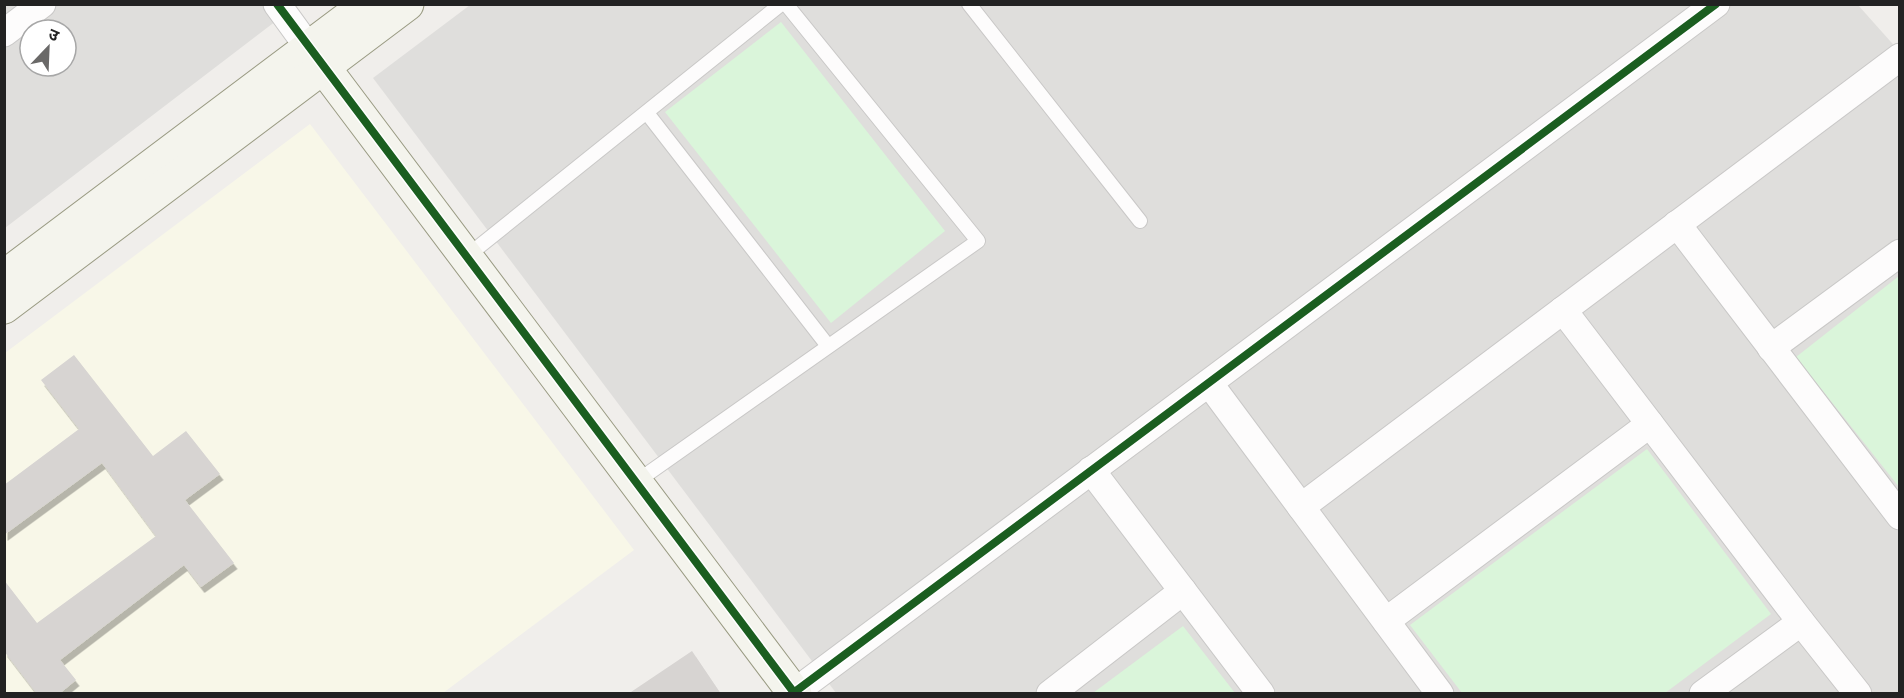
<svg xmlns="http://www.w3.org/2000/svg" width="1904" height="698" viewBox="0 0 1904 698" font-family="'Archivo Narrow','Noto Sans Devanagari',sans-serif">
  <defs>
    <filter id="shadow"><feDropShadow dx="3.5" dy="6" stdDeviation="0" flood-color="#0004"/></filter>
  </defs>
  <rect width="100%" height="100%" fill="#f0eeeb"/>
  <!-- residential -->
  <g fill="#dfdedc" fill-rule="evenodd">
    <path d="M5,5H297L5,228ZM30,30H66V66H30Z"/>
    <polygon points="470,5 1858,5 1899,51 1899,693 836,693 373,78"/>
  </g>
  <!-- education -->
  <polygon fill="#f8f7e8" points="310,124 634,550 443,693 5,694 5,353"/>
  <!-- park -->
  <g fill="#daf5da">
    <polygon points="781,22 945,231 831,323 665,112"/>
    <polygon points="1899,276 1899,487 1796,357"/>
    <polygon points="1647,449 1771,614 1665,693 1462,693 1410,625"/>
    <polygon points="1183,626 1235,693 1093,693"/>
  </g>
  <!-- building -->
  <g fill="#d7d4d2" filter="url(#shadow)">
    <polygon points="74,355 153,456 186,431 220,474 185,500 234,563 201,587 184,565 60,660 76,680 59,694 37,694 4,651 4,580 37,623 156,536 102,463 4,535 4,485 79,429 41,380"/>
    <polygon points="692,651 721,694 628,694"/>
  </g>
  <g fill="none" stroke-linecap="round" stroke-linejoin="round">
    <!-- lane casing -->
    <g stroke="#c9c8c7" stroke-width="16">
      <g id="lane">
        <polyline points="969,4 1140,221"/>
        <polyline points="647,113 828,346"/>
        <polyline points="466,257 781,4"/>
        <polyline points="636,482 978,241 786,4"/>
      </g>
    </g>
    <!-- street casing -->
    <g stroke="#c9c8c7" stroke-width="29">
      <g id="street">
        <polyline points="277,4 309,48"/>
        <polyline points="4,33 42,4"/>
        <polyline points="1677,224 1900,516"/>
        <polyline points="1563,310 1801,622 1858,694"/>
        <polyline points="1771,348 1900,253"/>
        <polyline points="1209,383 1440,694"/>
        <polyline points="1091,470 1261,694"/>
        <polyline points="1301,507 1900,57"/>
        <polyline points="1386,621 1650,424"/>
        <polyline points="792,694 1716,4"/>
        <polyline points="1050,694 1183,591"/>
        <polyline points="1703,694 1801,622"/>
      </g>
    </g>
    <!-- secondary casing -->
    <g stroke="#999a82" stroke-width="35">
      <g id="secondary">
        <polyline points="309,48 795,694"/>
        <polyline points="4,277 367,4"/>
        <polyline points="4,307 407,4"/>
      </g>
    </g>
    <!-- lane -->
    <use href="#lane" stroke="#fdfcfc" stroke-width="14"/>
    <!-- street -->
    <use href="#street" stroke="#fdfcfc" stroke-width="27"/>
    <!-- secondary -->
    <use href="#secondary" stroke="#f4f4ed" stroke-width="33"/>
    <!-- cycleway casing -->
    <g stroke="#fff" stroke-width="11">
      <g id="cycleway">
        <polyline points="277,4 795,694"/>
        <polyline points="792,694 1716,4"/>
      </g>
    </g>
    <!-- cycleway -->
    <use href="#cycleway" stroke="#1b5e20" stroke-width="8"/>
  </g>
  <!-- border -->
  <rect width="1904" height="698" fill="none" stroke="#222222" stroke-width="12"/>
  <!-- north arrow -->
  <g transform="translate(48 48) rotate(23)"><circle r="28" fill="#ffffff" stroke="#a7a7a7" stroke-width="1.5"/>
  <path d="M0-4.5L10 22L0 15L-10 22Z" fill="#6a6968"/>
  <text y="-9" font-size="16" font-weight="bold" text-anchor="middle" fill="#222222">उ</text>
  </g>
</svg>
